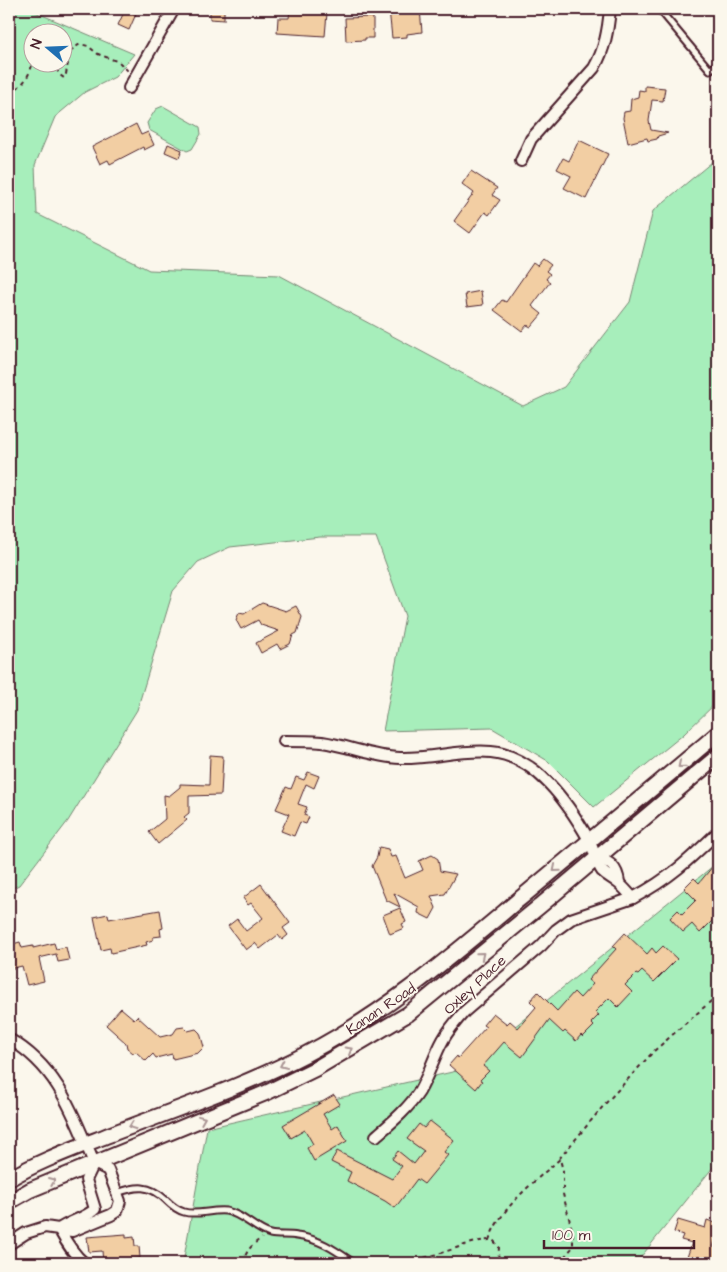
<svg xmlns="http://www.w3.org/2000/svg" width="727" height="1272" viewBox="0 0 727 1272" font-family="'Architects Daughter',sans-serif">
  <rect width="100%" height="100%" fill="#fbf7ec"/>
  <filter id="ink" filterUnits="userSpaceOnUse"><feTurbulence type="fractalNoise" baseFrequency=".02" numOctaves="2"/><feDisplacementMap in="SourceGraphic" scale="10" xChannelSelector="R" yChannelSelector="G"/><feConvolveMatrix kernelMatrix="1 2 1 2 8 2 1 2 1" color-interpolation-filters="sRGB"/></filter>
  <g filter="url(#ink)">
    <!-- green -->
    <g fill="#a7eebb" stroke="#788673" fill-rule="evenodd">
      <path d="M9,9H28L134,54L115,77L85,92L55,117L35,165L37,214L149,270L279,275L523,406L564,387L630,302L653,211L718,157V701L684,734L594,807L548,761L492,728L383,731L405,616L376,537H320L230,547L198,562L173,591L137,710L68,821L19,885L9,890ZM62,32V62H32V32Z"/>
      <polygon points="163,106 200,127 201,134 192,149 187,151 149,130 147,123 156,109"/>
      <polygon points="718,862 718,1161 636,1263 183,1263 207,1128 461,1070"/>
    </g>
    <!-- building -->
    <g fill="#f2cea3" stroke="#4a1f2b">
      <polygon points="210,9 224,10 224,20 210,19"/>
      <polygon points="389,9 420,9 422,32 407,34 407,37 392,38"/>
      <polygon points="125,10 136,14 129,30 118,25"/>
      <polygon points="290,10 327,13 325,36 277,33 278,18 289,18"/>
      <polygon points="373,17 373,38 365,38 365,40 346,41 345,18"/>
      <polygon points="645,86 665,88 663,101 652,100 649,121 651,130 668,133 658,136 657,139 648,141 647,138 628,143 623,118 624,112 630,111 631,99 638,97 639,90 645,91"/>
      <polygon points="136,124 141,135 148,132 154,145 144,150 143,147 110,164 108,160 100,164 92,147"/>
      <polygon points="579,140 608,154 586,199 564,188 571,176 557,169 563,158 569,161"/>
      <polygon points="168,144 182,150 179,158 165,152"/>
      <polygon points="471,171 497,188 492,195 500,200 489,215 485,212 470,233 454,221 474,193 462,184"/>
      <polygon points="543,259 551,265 546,271 550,274 546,279 550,282 532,306 542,314 531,327 527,325 522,331 494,310 502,300 506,302 533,263 537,266"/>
      <polygon points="481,291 483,305 467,307 465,294"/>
      <polygon points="262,603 286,611 296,606 302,617 297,633 293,635 290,644 280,649 277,644 261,653 256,643 279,631 261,625 258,620 241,629 236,620 239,613 244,614"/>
      <polygon points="210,755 223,756 221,795 189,796 189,813 184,817 187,820 158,844 149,832 165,819 164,795 169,796 180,787 180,784 209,785"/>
      <polygon points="308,772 319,776 314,788 306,784 298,804 307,807 304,815 309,817 306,824 300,822 294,836 281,831 289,814 276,809 286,787 291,789 296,777 304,780"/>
      <polygon points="379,847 388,849 391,857 396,856 405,878 423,870 419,861 432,855 438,859 440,871 456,874 445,894 431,896 436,908 430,919 418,913 419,907 394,893 400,907 386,900 372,866 377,857"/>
      <polygon points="718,860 718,915 700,933 692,924 683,932 670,918 678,910 682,914 696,900 684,888 694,878 699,883"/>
      <polygon points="261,884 290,923 283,928 288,935 282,940 278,935 260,949 255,943 246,950 228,926 237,919 246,931 263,918 251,903 248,905 243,898"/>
      <polygon points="400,908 406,922 402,924 404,928 390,934 383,915"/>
      <polygon points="160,910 163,928 160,929 161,936 153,937 153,940 146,942 147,945 111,953 110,948 101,950 94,917 108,914 109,919"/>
      <polygon points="625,933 647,954 652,948 656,953 663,946 677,959 654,982 642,971 638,975 636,974 625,985 632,992 618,1007 609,998 595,1012 599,1015 591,1023 594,1026 583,1037 581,1035 576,1041 565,1031 563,1033 549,1020 522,1057 504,1042 483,1066 489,1071 480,1080 482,1081 476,1089 449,1065 457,1056 458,1058 486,1027 483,1025 493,1013 507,1024 510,1021 518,1028 536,1007 530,1001 538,992 557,1011 574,992 580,998 593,984 588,980 616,949 613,946"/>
      <polygon points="20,942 22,948 33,946 33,948 54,943 56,949 66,947 69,960 58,962 56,954 39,958 44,981 27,985 22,966 9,969 9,945"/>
      <polygon points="121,1008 134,1019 137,1016 160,1037 173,1034 177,1028 184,1027 188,1031 196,1029 200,1033 204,1047 198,1053 173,1059 172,1054 156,1058 153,1054 146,1061 136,1052 133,1053 127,1048 126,1043 106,1025"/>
      <polygon points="334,1095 340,1104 323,1114 332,1129 338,1125 347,1141 314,1161 307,1148 313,1144 305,1130 291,1138 283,1125"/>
      <polygon points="430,1121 454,1140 444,1152 448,1155 424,1184 417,1179 395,1208 385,1201 347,1181 351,1172 331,1162 337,1151 392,1179 402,1166 392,1159 398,1151 414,1164 424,1151 407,1139 419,1124 424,1128"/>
      <polygon points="678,1220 705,1228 707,1220 718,1224 718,1230 713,1247 718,1248 715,1263 685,1263 692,1243 681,1240 683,1235 674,1232"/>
      <polygon points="126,1234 126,1238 134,1237 135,1246 139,1246 140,1258 119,1260 119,1263 103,1263 102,1251 89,1252 87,1237"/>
    </g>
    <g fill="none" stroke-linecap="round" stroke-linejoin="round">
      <!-- lane casing -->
      <g stroke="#4a1f2b" stroke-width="9">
        <g id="lane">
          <polyline points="659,9 710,70 718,63"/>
          <path d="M117,1193C137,1186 149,1184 166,1200C171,1205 177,1210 184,1212C197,1216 213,1209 226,1211C243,1214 254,1229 270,1234C279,1236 288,1234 297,1236C320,1239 335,1250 354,1263"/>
        </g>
      </g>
      <!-- street casing -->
      <g stroke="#4a1f2b" stroke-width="14">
        <g id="street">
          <polyline points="129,88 174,9"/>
          <path d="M521,161L531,139L594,68C605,49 608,30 610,9"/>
          <path d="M284,741C297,741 310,741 322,742C349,746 373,757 400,758C431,759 461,749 491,752C536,756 568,803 589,840C594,849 596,863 602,871C607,876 612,878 617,882C623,886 628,893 633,898C669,879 689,860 718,832"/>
          <path d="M597,857C610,862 617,867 619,882"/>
          <path d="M9,1039C58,1067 73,1114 94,1163L108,1170L120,1201L117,1211L111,1215L72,1231L45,1227L26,1233L9,1244"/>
          <path d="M376,1136C391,1123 408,1109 419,1092C429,1075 434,1056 443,1040C449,1029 456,1021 464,1012L541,946L556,930L571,919L633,898"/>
          <path d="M59,1229C70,1221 86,1218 95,1209L86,1180L94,1163"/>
          <path d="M59,1229C66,1242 73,1254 84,1263"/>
        </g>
      </g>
      <!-- secondary casing -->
      <g stroke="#4a1f2b" stroke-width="18">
        <g id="secondary">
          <path d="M9,1179C39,1161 73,1149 106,1136C173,1110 242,1087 306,1054C384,1014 449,958 516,902C583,846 651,790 718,733"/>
          <polyline points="9,1202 30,1190 268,1092 315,1069 408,1014 540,906 718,756"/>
        </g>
      </g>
      <!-- path -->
      <g stroke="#4a1f2b" stroke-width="2" stroke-dasharray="4 4" stroke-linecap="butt">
        <polyline points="40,32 44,27 47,28 49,32"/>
        <polyline points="52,62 60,75 64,78 66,74 70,51 80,44 88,46 98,54 119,62 128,71"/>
        <path d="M9,91C23,88 29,76 33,62"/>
        <polyline points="559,1159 605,1104 654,1051 718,995"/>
        <path d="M489,1240C501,1207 534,1182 560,1159L563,1171V1194L573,1234V1247L559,1263"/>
        <path d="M243,1263C246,1251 251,1245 262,1238"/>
        <path d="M401,1263C417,1260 432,1256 447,1251C463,1246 476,1240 493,1240L499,1247L498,1263"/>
      </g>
      <!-- lane -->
      <use href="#lane" stroke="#fbf7ec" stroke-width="5"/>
      <!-- street -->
      <use href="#street" stroke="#fbf7ec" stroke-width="10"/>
      <!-- secondary -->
      <use href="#secondary" stroke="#fbf7ec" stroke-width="14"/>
    </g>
    <!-- one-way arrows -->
    <defs><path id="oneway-chevron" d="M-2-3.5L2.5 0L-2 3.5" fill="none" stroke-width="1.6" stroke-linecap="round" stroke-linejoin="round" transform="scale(1.25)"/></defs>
    <g stroke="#ab9695">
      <use href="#oneway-chevron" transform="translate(681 765) rotate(140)"/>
      <use href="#oneway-chevron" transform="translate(556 869) rotate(140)"/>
      <use href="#oneway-chevron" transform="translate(481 955) rotate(-39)"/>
      <use href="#oneway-chevron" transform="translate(349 1050) rotate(-30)"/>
      <use href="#oneway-chevron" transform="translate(283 1065) rotate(155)"/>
      <use href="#oneway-chevron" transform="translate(202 1119) rotate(-22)"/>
      <use href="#oneway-chevron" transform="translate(132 1126) rotate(159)"/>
      <use href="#oneway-chevron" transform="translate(52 1181) rotate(-23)"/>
    </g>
  </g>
  <g text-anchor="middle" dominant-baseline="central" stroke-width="4" stroke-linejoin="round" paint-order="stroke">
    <!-- street labels -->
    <g font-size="15" fill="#4a1f2b" stroke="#fbf7ec">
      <text transform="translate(475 985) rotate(-43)">Oxley Place</text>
      <text transform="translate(381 1009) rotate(-34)">Kanan Road</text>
    </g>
  </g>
  <!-- margin -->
  <rect width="727" height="1272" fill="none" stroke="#fbf7ec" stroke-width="30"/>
  <rect x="15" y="15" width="697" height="1242" fill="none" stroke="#4a1f2b" stroke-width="2" filter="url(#ink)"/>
  <!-- north arrow -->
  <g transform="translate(48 48) rotate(289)"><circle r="24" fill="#fbf7ec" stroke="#b4a19f"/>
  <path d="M0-4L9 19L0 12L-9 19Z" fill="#1f6fb2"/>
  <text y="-8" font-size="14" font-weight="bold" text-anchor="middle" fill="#4a1f2b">N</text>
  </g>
  <!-- scale -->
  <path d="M544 1240v8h150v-8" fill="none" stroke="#4a1f2b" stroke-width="2.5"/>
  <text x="552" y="1240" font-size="15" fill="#4a1f2b" stroke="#fbf7ec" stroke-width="4" paint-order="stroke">100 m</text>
</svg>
